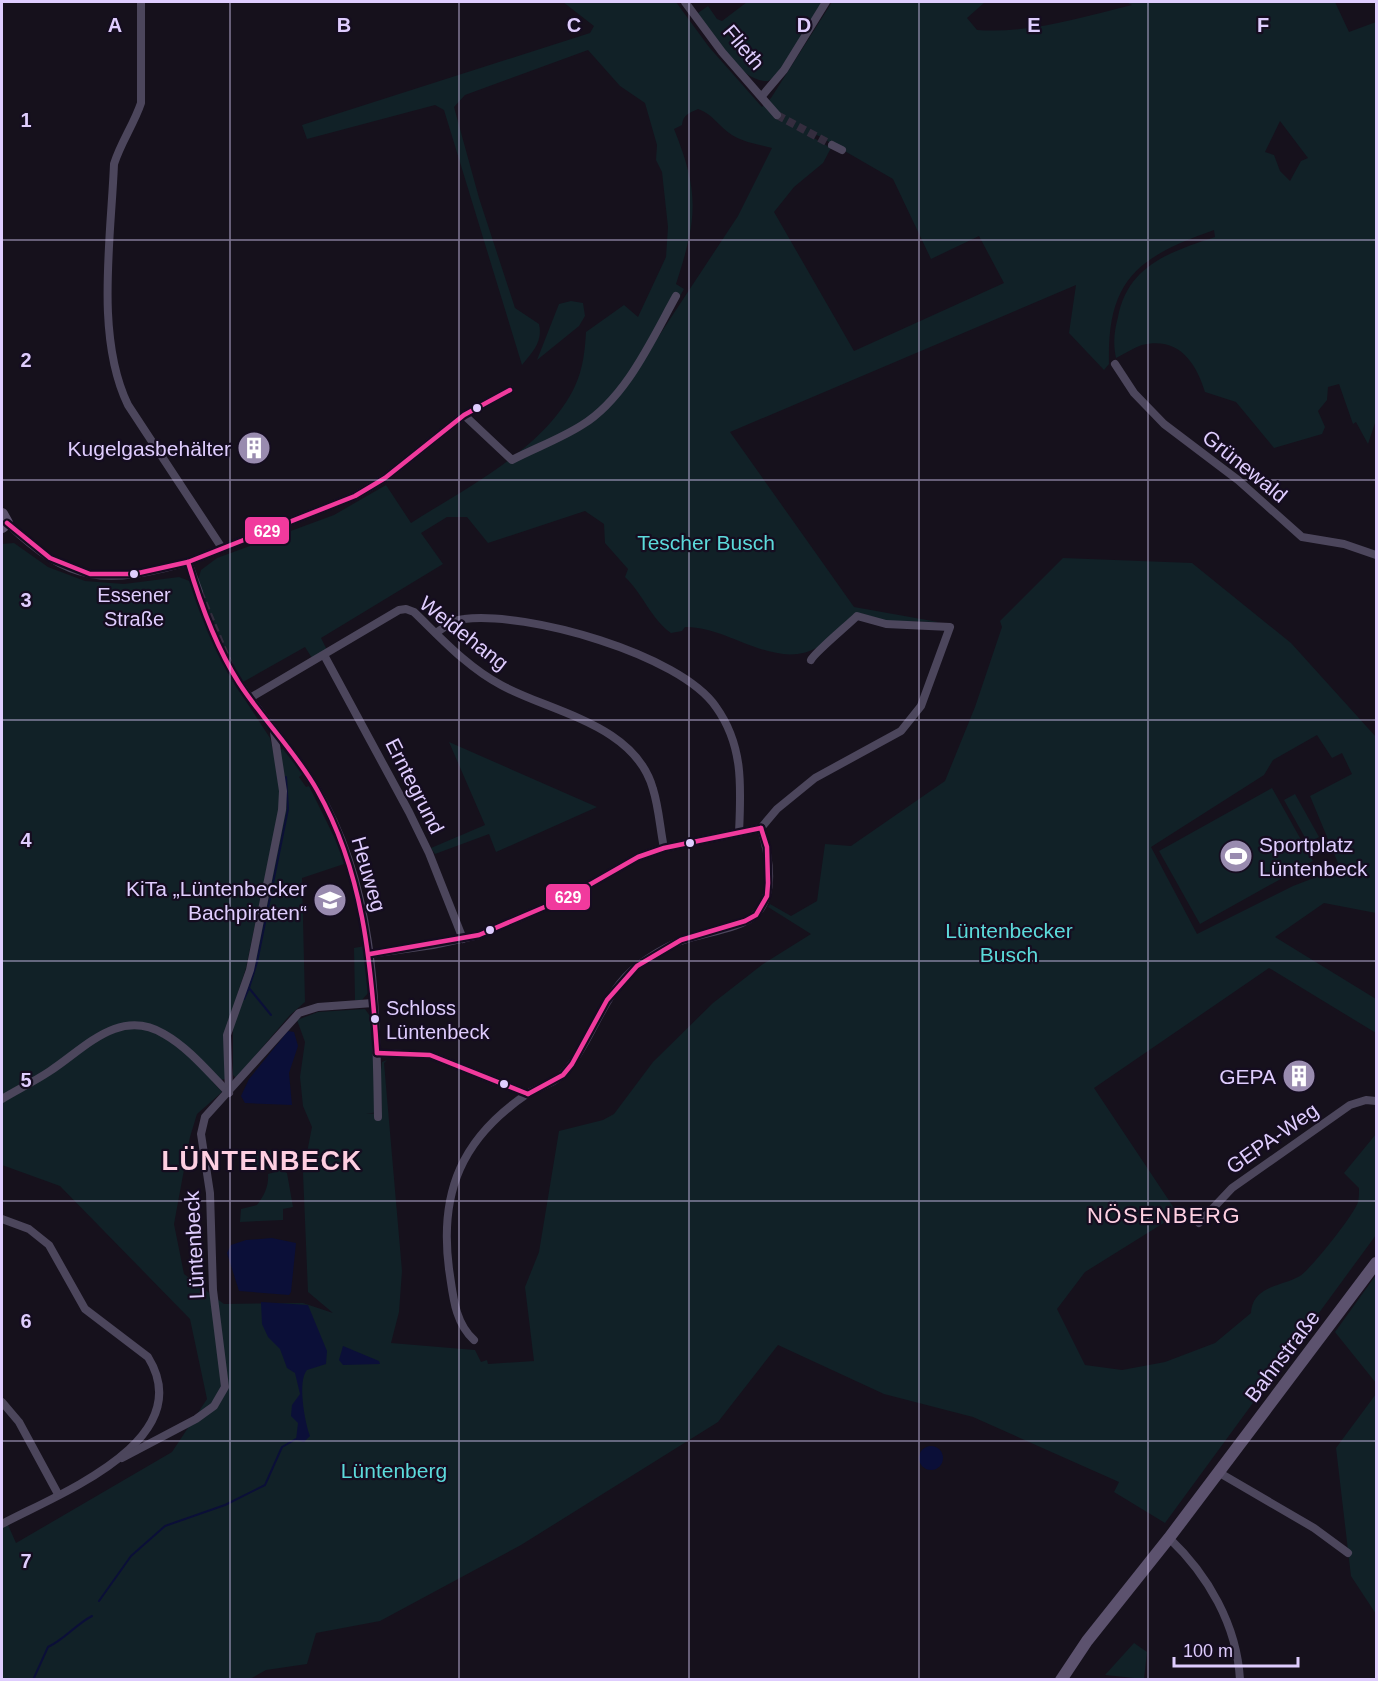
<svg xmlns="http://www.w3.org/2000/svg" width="1378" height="1681" viewBox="0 0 1378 1681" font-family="Helvetica,sans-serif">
  <rect width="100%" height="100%" fill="#16111c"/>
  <!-- green -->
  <g fill="#112127" fill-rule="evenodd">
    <path d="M563,2H676L709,47L762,107L771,98L832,2H985L967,18L977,30C1030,34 1082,17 1132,5L1126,2H1335L1349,32L1376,22V420L1368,444L1356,422L1353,424L1339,384L1328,387L1327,400L1318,411L1325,427L1322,434L1274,448L1236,402L1205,392C1196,362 1178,336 1142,345C1133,348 1124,354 1116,358C1113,343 1114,332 1118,317C1128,265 1170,252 1215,237L1214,230C1138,257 1107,279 1109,364L1104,370L1069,333L1076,285L730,432L854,607L938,622L886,621L860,613C847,624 834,637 820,646C776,673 730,626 685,627L682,631L671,633C651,619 643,594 625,577L628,569L605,543L604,524L585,511L488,543L467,517H447L421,533L443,564L321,638L327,650L312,658L305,647L243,682L237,672L229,675L270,738L278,771L280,805L246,968L225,1032L226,1079L212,1081L222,1092L197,1114L190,1137L174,1224L184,1274L224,1304L303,1303L333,1313L308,1292L303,1173L312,1127L303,1106L300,1077L305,1042L297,1020L318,1012L365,1009L370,1016L378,1112L366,1114L382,1113L380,1078L382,1062L387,1060L384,1063L402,1271L399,1312L391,1343L475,1350L481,1362L487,1360L488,1364L534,1361L525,1287L539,1252L559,1131L603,1120L614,1114L653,1062L713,1003L763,964L811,934L768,907L770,904L791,916L817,901L825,844L851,846L945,781L975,707L1002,627L1000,621L1063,558L1192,563L1291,643L1376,737V913L1324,903L1275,937L1376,999V1033L1269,968L1094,1088L1178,1214L1085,1272L1057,1309L1085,1365L1122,1370L1165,1362L1215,1343L1251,1313C1253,1285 1281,1287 1300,1276C1310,1270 1354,1215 1358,1202C1359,1198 1359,1193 1359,1188L1344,1173L1376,1134V1235L1165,1523L1114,1492L1119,1482L973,1417L884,1394L778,1345L718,1422L521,1545L380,1621L316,1633L307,1664L266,1670L250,1679H2V1528L8,1525L16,1543L172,1452L207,1399L190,1319L60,1186L2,1165V544L14,543L48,567L85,581L124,584L179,577L192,582L198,580L201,570L217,558L334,515L386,485L411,523C467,487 546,448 575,386C583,369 585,350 586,332L624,305L638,317L666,257L668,227L662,172L656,160L657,145L645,103L620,86L588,50L465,95L454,107L479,198L515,308L539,324C543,342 533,351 522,365L444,110L435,105L307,139L302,125L590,33L594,26ZM698,109C713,114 719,127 732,135C745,143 758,144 772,148L738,216L641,363L684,289L676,284C697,219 700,193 674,129L682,125C683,115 689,113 698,109ZM1280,121L1308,158L1301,161L1290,181L1280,171L1274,155L1265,152ZM817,135L893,179L931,259L979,236L1004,283L854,351L774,212L794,187L823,163L831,148L814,138ZM1317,735L1332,758L1342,753L1352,774L1310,796L1340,868L1293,886L1197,934L1151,847L1264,775L1273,760Z"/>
    <path d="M747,2H824L776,76L768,81C740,83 712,34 698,13L708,6L717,19L722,21Z"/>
    <polygon points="571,301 583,303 585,316 579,326 537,360 559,304"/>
    <polygon points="449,742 597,807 496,852 489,834 435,854 431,848 485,825"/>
    <polygon points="283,749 303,774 299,777 306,787 309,786 347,863 302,878 305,1002 290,1015 236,1078 233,1075 233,1022 283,823 280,750"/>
    <polygon points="1272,788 1313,861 1200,924 1159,851"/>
    <polygon points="1295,794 1319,837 1308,843 1284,800"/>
    <polygon points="365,946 368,993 362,1000 355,1000 354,948"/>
    <polygon points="252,1150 274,1151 279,1157 278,1164 267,1169 252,1169"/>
    <path d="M282,1170L287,1173L293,1207L283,1209V1220L240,1222L241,1209L257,1205C264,1196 269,1186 268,1174Z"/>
    <polygon points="1376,1275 1376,1614 1351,1576 1336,1448 1376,1394 1376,1383 1335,1332"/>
    <polygon points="1134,1643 1147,1652 1144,1679 1105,1675"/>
  </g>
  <!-- water -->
  <g fill="#0b0f38">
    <polygon points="288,1031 294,1032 298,1046 289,1073 292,1105 245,1103 241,1096 249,1079"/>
    <polygon points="272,1238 296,1243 291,1292 289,1295 239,1291 227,1253 231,1245 246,1240"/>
    <path d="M261,1302L308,1305L327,1351L326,1364L307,1370C297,1381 305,1423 310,1436L304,1442L296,1440L298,1423L291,1416L292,1405L300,1394L295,1373L287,1368L280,1349L268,1337L262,1324Z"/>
    <polygon points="343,1346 379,1361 380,1364 343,1365 339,1360"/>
    <circle cx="931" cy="1458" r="12"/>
  </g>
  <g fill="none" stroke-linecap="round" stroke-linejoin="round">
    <!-- stream -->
    <g stroke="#0b0f38" stroke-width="2">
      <polyline points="244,999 249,988"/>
      <polyline points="271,1015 249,988 257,962 288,809 286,777"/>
      <polyline points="99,1601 131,1556 165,1526 225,1505 265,1485 282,1447 296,1439"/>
      <path d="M33,1680L48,1647C65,1639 75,1625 92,1616"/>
    </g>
    <!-- street-tunnel -->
    <g stroke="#342d3e" stroke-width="8" stroke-dasharray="8 4" stroke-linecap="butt">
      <polyline points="777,115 832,145"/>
      <polyline points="199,592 233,674"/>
    </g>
    <!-- street -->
    <g stroke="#4c465c" stroke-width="8">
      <path d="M141,2V103C134,124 121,142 114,164C111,239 95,337 128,405L222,548"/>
      <polyline points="685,2 722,52 777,115"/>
      <polyline points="762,96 784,70 826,2"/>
      <polyline points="832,145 842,150"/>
      <polyline points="1115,364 1134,393 1164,424 1238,480 1302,537 1344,544 1376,555"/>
      <path d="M464,415L512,460C535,448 560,439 582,425C626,398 652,339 676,296"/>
      <path d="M7,523C70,584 106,585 188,562L355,496L385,478L464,415L510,390"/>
      <polyline points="188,562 199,592"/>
      <path d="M436,633C445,627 453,620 464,619C526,611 680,654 716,707C744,746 741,788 739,833"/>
      <polyline points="324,655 409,812 429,853 463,939"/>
      <path d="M233,674C259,714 292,748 316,788C376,887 376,1005 378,1117"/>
      <path d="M250,698L399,610L406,609L414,612C441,638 467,667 501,685C550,712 635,724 653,789C659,808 660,829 664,848"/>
      <path d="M370,954L433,945L479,935L568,897L638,857L664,848L761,828L777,809L815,778L901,731L921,706L950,627L886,624L857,616C848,625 814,653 811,660"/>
      <polyline points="377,1053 430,1055 528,1094"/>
      <polyline points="229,1092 227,1035 250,970 282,810 283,791 274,732"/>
      <path d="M2,1099C17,1090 35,1081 50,1071C84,1049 119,1007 164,1034C189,1048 209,1073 229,1093"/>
      <path d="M2,1219L29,1229L49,1245L85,1309L148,1357C200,1441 58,1494 2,1524"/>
      <polyline points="1199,1223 1232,1188 1350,1105 1366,1100 1376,1101"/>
      <path d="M474,1340C454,1322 453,1294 449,1269C439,1192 462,1138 527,1094C540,1086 556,1083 566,1071C594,1038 603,991 640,964C654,954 668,945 684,940C703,933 743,928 756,914C777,894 768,852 761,828"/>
      <polyline points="2,1402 19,1422 58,1494"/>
      <polyline points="122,1458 196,1419 214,1406 225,1387 213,1290 210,1193 201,1134 205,1117 299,1013 318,1007 373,1003"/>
      <polyline points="1218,1472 1314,1528 1348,1553"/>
      <path d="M1169,1538C1208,1575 1237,1625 1240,1680"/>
    </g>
    <!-- secondary -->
    <g stroke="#5c526e" stroke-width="12">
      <polyline points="2,514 7,523 2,527"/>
      <polyline points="1061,1680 1087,1641 1169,1538 1376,1263"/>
    </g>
    <!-- bus-1 casing -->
    <g stroke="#150d20" stroke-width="9">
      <g id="bus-1">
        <polyline points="7,523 50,558 90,574 134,574 188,562 355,496 385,478 464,415 510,390"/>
        <path d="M188,562C200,603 216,647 239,683C263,720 295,751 317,790C363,871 371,961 377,1053"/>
        <polyline points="370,954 479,935 568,897 638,857 664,848 761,828"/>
        <polyline points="377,1053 430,1055 528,1094"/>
        <polyline points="528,1094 563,1075 572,1064 607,1000 637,966 681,940 745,921 756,915 767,896 768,883 767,847 761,828"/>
      </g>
    </g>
    <!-- bus-1 -->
    <use href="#bus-1" stroke="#f13a9d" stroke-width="4.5"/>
  </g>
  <!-- grid -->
  <path fill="none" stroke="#dfcdfe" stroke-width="1.5" stroke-opacity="0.55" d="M230,2V1680M459,2V1680M689,2V1680M919,2V1680M1148,2V1680M2,240H1376M2,480H1376M2,720H1376M2,961H1376M2,1201H1376M2,1441H1376"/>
  <!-- icons -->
  <defs>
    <g id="building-disc" transform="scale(1.725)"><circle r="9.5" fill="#998baf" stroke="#150d20"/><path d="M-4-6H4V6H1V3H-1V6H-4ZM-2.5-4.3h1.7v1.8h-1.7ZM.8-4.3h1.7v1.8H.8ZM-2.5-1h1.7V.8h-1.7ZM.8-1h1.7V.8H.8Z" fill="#fff"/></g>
    <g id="stadium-disc" transform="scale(1.725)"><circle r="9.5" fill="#998baf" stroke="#150d20"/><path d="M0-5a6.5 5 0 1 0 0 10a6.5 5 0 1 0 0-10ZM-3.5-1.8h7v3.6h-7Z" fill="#fff"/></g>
    <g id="school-disc" transform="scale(1.725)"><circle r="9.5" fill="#998baf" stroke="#150d20"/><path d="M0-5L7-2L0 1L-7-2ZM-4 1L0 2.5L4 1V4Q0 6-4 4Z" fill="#fff"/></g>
  </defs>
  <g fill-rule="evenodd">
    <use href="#building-disc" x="254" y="448"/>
    <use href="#stadium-disc" x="1236" y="856"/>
    <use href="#school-disc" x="330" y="900"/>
    <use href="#building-disc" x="1299" y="1076"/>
  </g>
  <!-- markers -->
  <g fill="#dfcdfe" stroke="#150d20" stroke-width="2">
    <circle cx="477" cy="408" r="5"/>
    <circle cx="134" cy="574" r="5"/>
    <circle cx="690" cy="843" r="5"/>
    <circle cx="490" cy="930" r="5"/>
    <circle cx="375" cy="1019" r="5"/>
    <circle cx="504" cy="1084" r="5"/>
  </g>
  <g text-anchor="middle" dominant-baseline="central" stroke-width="4.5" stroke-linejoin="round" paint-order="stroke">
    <!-- bus labels -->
    <g font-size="20" fill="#dfcdfe" stroke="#150d20">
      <text x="134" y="595">Essener<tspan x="134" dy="24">Straße</tspan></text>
      <text x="386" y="1008" text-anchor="start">Schloss<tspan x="386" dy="24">Lüntenbeck</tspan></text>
    </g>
    <!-- street labels -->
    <g font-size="21" fill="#dfcdfe" stroke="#150d20">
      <text transform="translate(744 47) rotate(50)">Flieth</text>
      <text transform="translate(1245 466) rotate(39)">Grünewald</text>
      <text transform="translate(464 633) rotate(38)">Weidehang</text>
      <text transform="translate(415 786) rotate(63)">Erntegrund</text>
      <text transform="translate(369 874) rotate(74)">Heuweg</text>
      <text transform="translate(1272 1138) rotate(-35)">GEPA-Weg</text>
      <text transform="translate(194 1245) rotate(-93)">Lüntenbeck</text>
      <text transform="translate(1282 1356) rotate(-53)">Bahnstraße</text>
    </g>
    <!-- poi labels -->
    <g font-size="21" fill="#dfcdfe" stroke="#150d20" text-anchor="end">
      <text x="231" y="448">Kugelgasbehälter</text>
      <text x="1259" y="844" text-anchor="start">Sportplatz<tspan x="1259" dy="24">Lüntenbeck</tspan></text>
      <text x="307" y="888">KiTa „Lüntenbecker<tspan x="307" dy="24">Bachpiraten“</tspan></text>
      <text x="1276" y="1076">GEPA</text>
    </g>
    <!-- park labels -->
    <g font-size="21" fill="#5cdadb" stroke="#150d20">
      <text x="706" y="542">Tescher Busch</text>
      <text x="1009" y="930">Lüntenbecker<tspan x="1009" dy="24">Busch</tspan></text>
      <text x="394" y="1470">Lüntenberg</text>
    </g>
    <!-- neighbourhood labels -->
    <g font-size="22" letter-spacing="1.5" fill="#fecfe1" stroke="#150d20">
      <text x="1164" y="1215">NÖSENBERG</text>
    </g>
    <!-- district labels -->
    <g font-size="27" font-weight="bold" letter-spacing="1.5" fill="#fecfe1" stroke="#150d20">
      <text x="262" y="1161">LÜNTENBECK</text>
    </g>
  </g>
  <g font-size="20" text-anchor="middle" font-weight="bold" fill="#dfcdfe" stroke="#150d20" stroke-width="4.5" stroke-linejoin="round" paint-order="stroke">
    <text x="115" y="32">A</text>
    <text x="344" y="32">B</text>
    <text x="574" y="32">C</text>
    <text x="804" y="32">D</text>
    <text x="1034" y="32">E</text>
    <text x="1263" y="32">F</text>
    <text x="26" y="127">1</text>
    <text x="26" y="367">2</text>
    <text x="26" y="607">3</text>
    <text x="26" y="847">4</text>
    <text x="26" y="1087">5</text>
    <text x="26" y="1328">6</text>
    <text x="26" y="1568">7</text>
  </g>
  <g stroke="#150d20" stroke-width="2">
    <rect x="244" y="516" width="46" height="29" rx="6" fill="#f13a9d"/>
    <rect x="545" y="883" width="46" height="28" rx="6" fill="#f13a9d"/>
  </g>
  <g font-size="16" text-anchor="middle" font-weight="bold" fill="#fff">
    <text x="267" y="537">629</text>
    <text x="568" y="903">629</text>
  </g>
  <!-- border -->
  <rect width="1378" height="1681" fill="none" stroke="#dfcdfe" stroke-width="6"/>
  <!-- scale -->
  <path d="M1174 1657v9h124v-9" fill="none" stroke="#dfcdfe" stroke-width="3"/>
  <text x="1183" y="1657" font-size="18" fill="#dfcdfe" stroke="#150d20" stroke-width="4.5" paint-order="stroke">100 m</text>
</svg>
